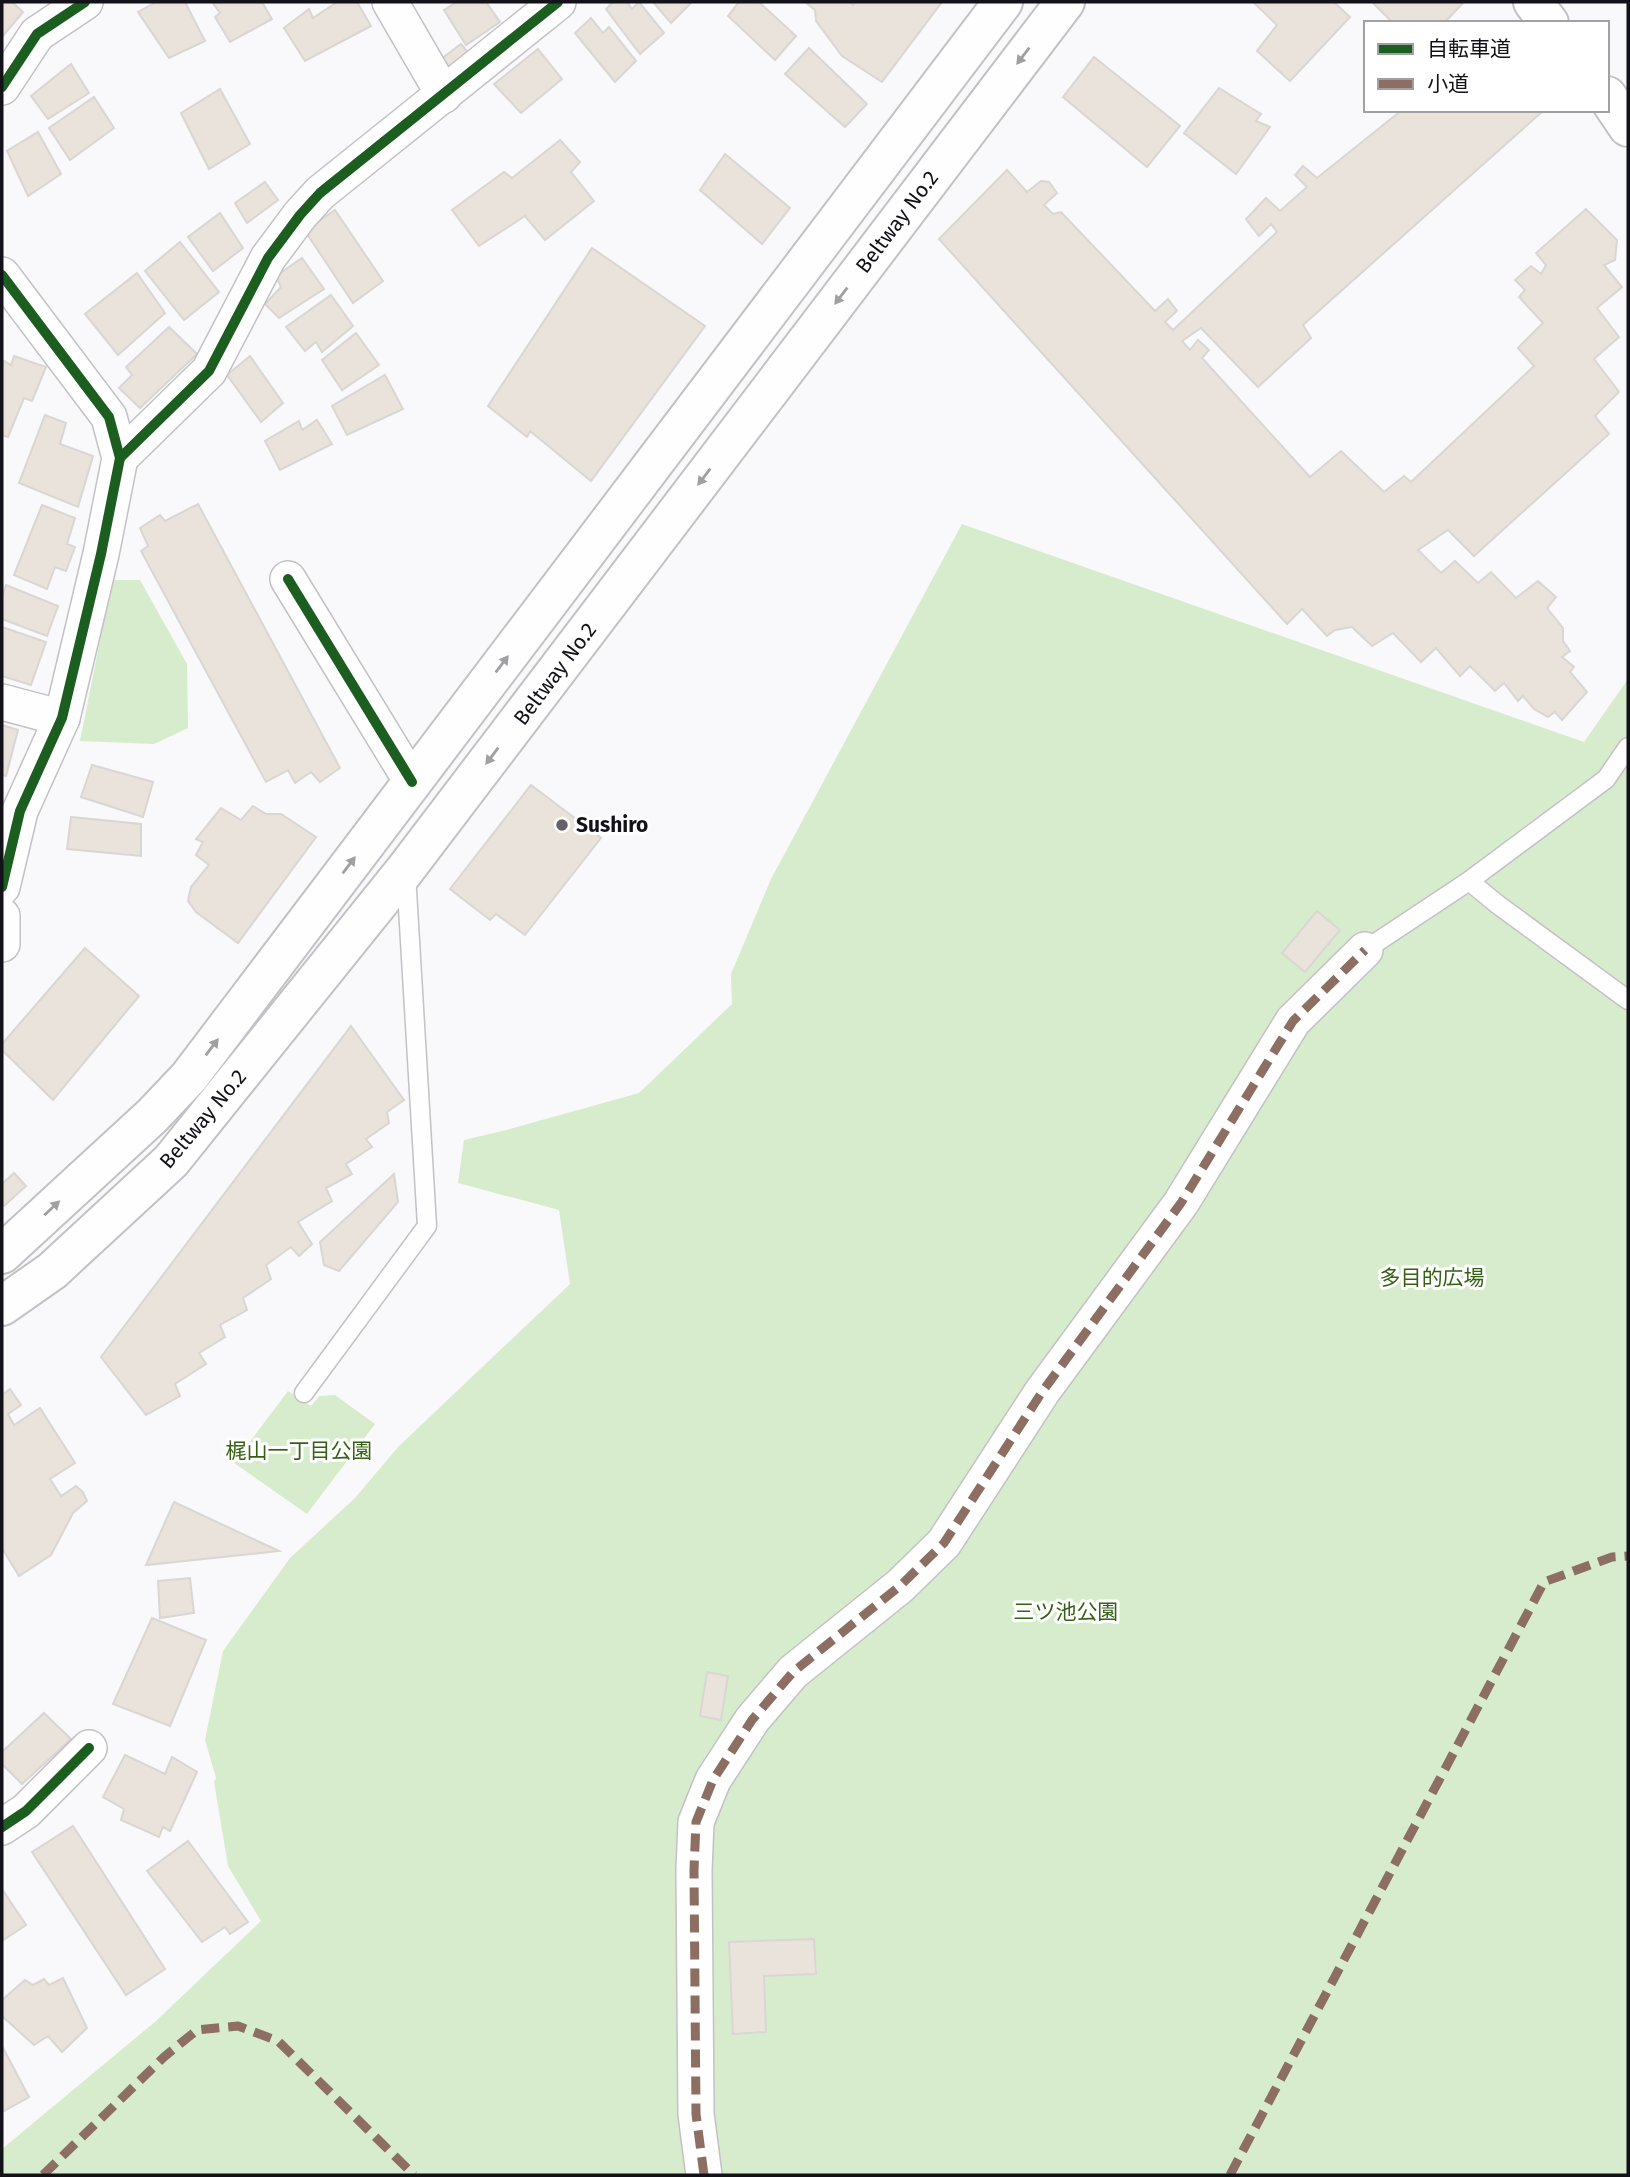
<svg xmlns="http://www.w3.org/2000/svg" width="1630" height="2177" viewBox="0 0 1630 2177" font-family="'Fira Sans','Noto Sans JP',sans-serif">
  <rect width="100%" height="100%" fill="#f9f8fa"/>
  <!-- green -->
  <g fill="#d7eccd">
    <polygon points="962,524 1584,742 1628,679 1628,2175 2,2175 2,2149 156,2021 261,1921 228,1866 214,1782 216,1778 205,1740 223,1651 290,1558 355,1498 398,1447 570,1284 559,1210 458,1183 464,1140 506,1130 639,1093 732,1004 731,974 771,879"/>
    <polygon points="112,580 140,580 187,664 188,728 154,744 80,741"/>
    <polygon points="288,1391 311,1406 319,1396 335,1395 375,1424 307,1514 234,1463"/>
  </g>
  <!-- building -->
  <g fill="#e9e3db" stroke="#d9d6d3" stroke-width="2">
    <polygon points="2,2 12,2 23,12 2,37"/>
    <polygon points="156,2 185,2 205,41 169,58 138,12"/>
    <polygon points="212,2 262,2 272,19 230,42 215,17 220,13"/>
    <polygon points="337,2 357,2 371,26 305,61 284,28 309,9 313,18"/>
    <polygon points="457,2 486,2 500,22 466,45 444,10"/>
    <polygon points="613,2 627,2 632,9 639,2 664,33 640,54 606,9"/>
    <polygon points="653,2 692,2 671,23"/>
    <polygon points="739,2 759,2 796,36 775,60 728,16"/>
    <polygon points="805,2 848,2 853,5 855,2 942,2 882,82 842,56 816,21 815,10"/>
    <polygon points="1253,2 1334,2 1350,17 1290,81 1257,51 1277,25"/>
    <polygon points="1372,2 1464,2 1444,23 1393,23"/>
    <polygon points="591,18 603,33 609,27 636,61 615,82 575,33"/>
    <polygon points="461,44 470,55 450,74 440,60"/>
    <polygon points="809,48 867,104 845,127 785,74"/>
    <polygon points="538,49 562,79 521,113 494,84"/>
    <polygon points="1094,57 1180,126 1147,167 1063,97"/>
    <polygon points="71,64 89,93 48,119 31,96"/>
    <polygon points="1219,88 1261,114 1256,121 1270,127 1236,174 1184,133"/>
    <polygon points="220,89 250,144 209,169 181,113"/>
    <polygon points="94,97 114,128 70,160 49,128"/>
    <polygon points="1402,110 1544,110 1303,325 1311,338 1258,387 1201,328 1182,341 1190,350 1198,340 1209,350 1202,358 1310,477 1341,451 1384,492 1404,476 1411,482 1534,366 1518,348 1543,323 1519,297 1525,290 1515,280 1531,266 1541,274 1546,265 1536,253 1586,209 1617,240 1615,260 1604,265 1622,287 1597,308 1619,337 1594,359 1619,392 1595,416 1609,434 1474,556 1448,530 1418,550 1441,573 1455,561 1478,583 1491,572 1516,598 1538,581 1556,597 1547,608 1563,628 1563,641 1570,651 1562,657 1574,667 1570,672 1587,692 1562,720 1555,712 1548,717 1534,709 1523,696 1518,701 1504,683 1495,691 1470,666 1460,676 1436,648 1421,662 1393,633 1372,646 1352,627 1335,630 1327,636 1302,609 1287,624 939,239 1007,170 1027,192 1041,181 1049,182 1057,193 1044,205 1053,214 1061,212 1155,311 1168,299 1177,311 1165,322 1173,330 1277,232 1271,224 1259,236 1246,219 1266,198 1280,211 1307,187 1295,175 1303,166 1317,178"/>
    <polygon points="38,132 61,174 28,196 7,151"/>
    <polygon points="560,140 580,162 571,172 594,201 545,240 525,216 479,246 452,210 504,172 512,178"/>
    <polygon points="725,154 790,208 762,244 700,190"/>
    <polygon points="265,182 278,200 247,223 235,203"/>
    <polygon points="335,210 383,281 353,303 305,231"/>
    <polygon points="220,213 243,248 213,271 188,237"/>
    <polygon points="180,242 219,292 184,320 145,271"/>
    <polygon points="592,248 705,326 591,481 530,431 527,437 488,406"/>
    <polygon points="302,258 324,289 279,318 265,304 281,287 276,276"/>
    <polygon points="137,273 165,313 118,355 85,314"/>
    <polygon points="331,295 353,326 322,352 316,342 305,351 286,327"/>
    <polygon points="169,327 197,354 140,408 119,388 132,375 126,367"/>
    <polygon points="356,333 379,365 342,390 322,360"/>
    <polygon points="14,356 46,367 32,401 24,398 8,437 2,435 2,368 4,361 11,365"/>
    <polygon points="250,356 283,403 261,422 227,375"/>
    <polygon points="385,375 403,409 347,435 332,406"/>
    <polygon points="45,415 66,423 60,444 93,456 78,507 19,483"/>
    <polygon points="317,420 332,444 280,470 265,441 299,421 302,430"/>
    <polygon points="198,504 340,768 320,782 311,772 295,783 288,770 266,782 141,551 148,546 140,528 160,515 165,521"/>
    <polygon points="42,505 75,518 67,544 75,547 66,571 55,567 47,589 14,575"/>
    <polygon points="6,585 58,606 47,636 2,619 2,597"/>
    <polygon points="2,627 46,642 31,685 2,676"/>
    <polygon points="2,725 18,730 6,776 2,775"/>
    <polygon points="92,765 153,782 143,817 81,797"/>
    <polygon points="531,785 601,838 525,935 496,914 490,920 450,889"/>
    <polygon points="253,806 266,814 281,814 316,837 238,943 196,912 188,901 191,887 209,865 196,855 203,842 196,839 221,808 241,820"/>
    <polygon points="71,817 141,824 141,856 67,849"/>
    <polygon points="1317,911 1340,930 1305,972 1282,953"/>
    <polygon points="85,948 139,996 53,1100 2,1050 2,1044"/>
    <polygon points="351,1026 404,1100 387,1112 389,1123 366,1139 372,1147 346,1164 352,1174 326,1188 332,1201 298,1222 312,1244 299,1256 291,1247 266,1265 271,1279 243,1298 247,1310 220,1325 225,1337 199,1353 206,1364 175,1384 180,1396 146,1415 101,1357"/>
    <polygon points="14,1173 26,1186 4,1206 2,1203 2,1184"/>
    <polygon points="394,1174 398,1202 339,1271 324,1265 320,1242"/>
    <polygon points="10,1389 21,1405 8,1414 14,1425 40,1408 75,1463 50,1479 61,1496 76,1486 83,1492 87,1501 73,1513 51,1555 19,1576 2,1548 2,1395"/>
    <polygon points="174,1502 279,1551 146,1565"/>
    <polygon points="190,1578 194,1613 160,1618 158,1581"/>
    <polygon points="152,1618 206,1640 170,1726 113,1704"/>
    <polygon points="707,1672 728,1676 721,1720 700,1716"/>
    <polygon points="44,1713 71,1739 22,1784 2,1764 2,1752"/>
    <polygon points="125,1755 165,1774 172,1757 197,1772 170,1831 163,1827 159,1837 121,1820 124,1809 103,1797"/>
    <polygon points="73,1826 165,1969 126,1995 32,1852"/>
    <polygon points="188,1841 248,1922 230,1934 225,1927 202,1942 147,1871"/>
    <polygon points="2,1889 26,1925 2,1941"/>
    <polygon points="814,1939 816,1974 764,1976 766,2032 733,2034 729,1942"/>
    <polygon points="63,1978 87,2028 62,2052 48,2036 34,2045 2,2016 2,2000 25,1980 33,1985 44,1979 49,1985"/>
    <polygon points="2,2046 29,2097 2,2112"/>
  </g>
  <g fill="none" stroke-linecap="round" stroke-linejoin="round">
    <!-- lane casing -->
    <g stroke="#c3c1c6" stroke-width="21">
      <g id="lane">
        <polyline points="1469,881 1497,904 1628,1000"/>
        <polyline points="1365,950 1469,881 1606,779 1628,747"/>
        <polyline points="304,1393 427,1226 406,874"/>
      </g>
    </g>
    <!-- street casing -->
    <g stroke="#c3c1c6" stroke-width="38">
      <g id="street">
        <polyline points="390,2 444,95"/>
        <polyline points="2,87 37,34 85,2"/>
        <polyline points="2,275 109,417 120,458 101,554 62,718 20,811 2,887"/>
        <polyline points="120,458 209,371 268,258 300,215 320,193 558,2"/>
        <polyline points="288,579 412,782"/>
        <polyline points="2,702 62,718"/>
        <polyline points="2,916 2,944"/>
        <polyline points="2,1827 26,1811 89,1748"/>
        <polyline points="704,2175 696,2114 694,1870 696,1822 713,1780 752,1720 793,1672 900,1586 944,1543 1042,1392 1181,1203 1293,1021 1365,950"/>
      </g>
    </g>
    <!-- secondary casing -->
    <g stroke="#c3c1c6" stroke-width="42">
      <g id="secondary">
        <polyline points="1533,2 1549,23"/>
        <polyline points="1607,96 1628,127"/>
      </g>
    </g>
    <!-- primary casing -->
    <g stroke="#c3c1c6" stroke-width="42">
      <g id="primary">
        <polyline points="2,1254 152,1116 189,1077 1003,2"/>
        <polyline points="2,1306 52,1271 171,1161 405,870 1065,2"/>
      </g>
    </g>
    <!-- lane -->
    <use href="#lane" stroke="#fefefe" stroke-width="18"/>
    <!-- street -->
    <use href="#street" stroke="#fefefe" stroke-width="35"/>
    <!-- secondary -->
    <use href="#secondary" stroke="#fefefe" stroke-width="38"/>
    <!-- primary -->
    <use href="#primary" stroke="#fefefe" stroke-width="38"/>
    <!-- quiet -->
    <g stroke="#8d6e63" stroke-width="9" stroke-dasharray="18 9" stroke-linecap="butt">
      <polyline points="43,2175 164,2057 197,2030 238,2026 278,2041 414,2175"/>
      <polyline points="704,2175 696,2114 694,1870 696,1822 713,1780 752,1720 793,1672 900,1586 944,1543 1042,1392 1181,1203 1293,1021 1365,950"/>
      <polyline points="1230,2175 1544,1582 1612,1557 1628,1556"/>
    </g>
    <!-- cycleway casing -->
    <g stroke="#fff" stroke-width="15">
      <g id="cycleway">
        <polyline points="2,87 37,34 85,2"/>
        <polyline points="2,275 109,417 120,458 101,554 62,718 20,811 2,887"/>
        <polyline points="120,458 209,371 268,258 300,215 320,193 558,2"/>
        <polyline points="288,579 412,782"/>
        <polyline points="2,1827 26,1811 89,1748"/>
      </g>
    </g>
    <!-- cycleway -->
    <use href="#cycleway" stroke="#1b5e20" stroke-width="10"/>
  </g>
  <!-- one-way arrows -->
  <defs><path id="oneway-solid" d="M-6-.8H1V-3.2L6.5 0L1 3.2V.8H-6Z" transform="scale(1.75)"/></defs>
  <g fill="#a09fa2">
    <use href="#oneway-solid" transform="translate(1023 56) rotate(127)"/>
    <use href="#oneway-solid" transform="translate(841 296) rotate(127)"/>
    <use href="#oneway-solid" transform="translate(704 477) rotate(127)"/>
    <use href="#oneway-solid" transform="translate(502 664) rotate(-53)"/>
    <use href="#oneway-solid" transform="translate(492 756) rotate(127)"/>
    <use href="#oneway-solid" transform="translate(349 865) rotate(-53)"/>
    <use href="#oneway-solid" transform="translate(212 1047) rotate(-53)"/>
    <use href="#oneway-solid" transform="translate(52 1208) rotate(-43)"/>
  </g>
  <!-- markers -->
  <circle fill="#646268" stroke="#fff" stroke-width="2.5" cx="562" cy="825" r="7"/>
  <g text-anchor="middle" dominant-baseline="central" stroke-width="6" stroke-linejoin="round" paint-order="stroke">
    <!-- street labels -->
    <g font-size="21" fill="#131119" stroke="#fff">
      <text transform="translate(897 222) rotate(-53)">Beltway No.2</text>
      <text transform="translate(555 674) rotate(-53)">Beltway No.2</text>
      <text transform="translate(203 1119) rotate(-50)">Beltway No.2</text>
    </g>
    <!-- poi labels -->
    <g font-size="21" font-weight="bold" fill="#131119" stroke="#fff" text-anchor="start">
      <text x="576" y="825">Sushiro</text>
    </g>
    <!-- park labels -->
    <g font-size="21" fill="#356115" stroke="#fff">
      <text x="1432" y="1278">多目的広場</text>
      <text x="299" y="1451">梶山一丁目公園</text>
      <text x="1066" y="1612">三ツ池公園</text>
    </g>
  </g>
  <!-- border -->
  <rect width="1630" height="2177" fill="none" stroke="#131119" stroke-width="7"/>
  <!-- legend -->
  <rect x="1364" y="21" width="245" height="91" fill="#ffffff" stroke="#a1a0a3" stroke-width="2"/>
  <rect x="1378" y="44" width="35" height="10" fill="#1b5e20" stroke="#a1a0a3" stroke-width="2"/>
  <text x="1427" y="56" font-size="21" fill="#131119">自転車道</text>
  <rect x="1378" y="79" width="35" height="10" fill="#8d6e63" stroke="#a1a0a3" stroke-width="2"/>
  <text x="1427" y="91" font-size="21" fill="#131119">小道</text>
</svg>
